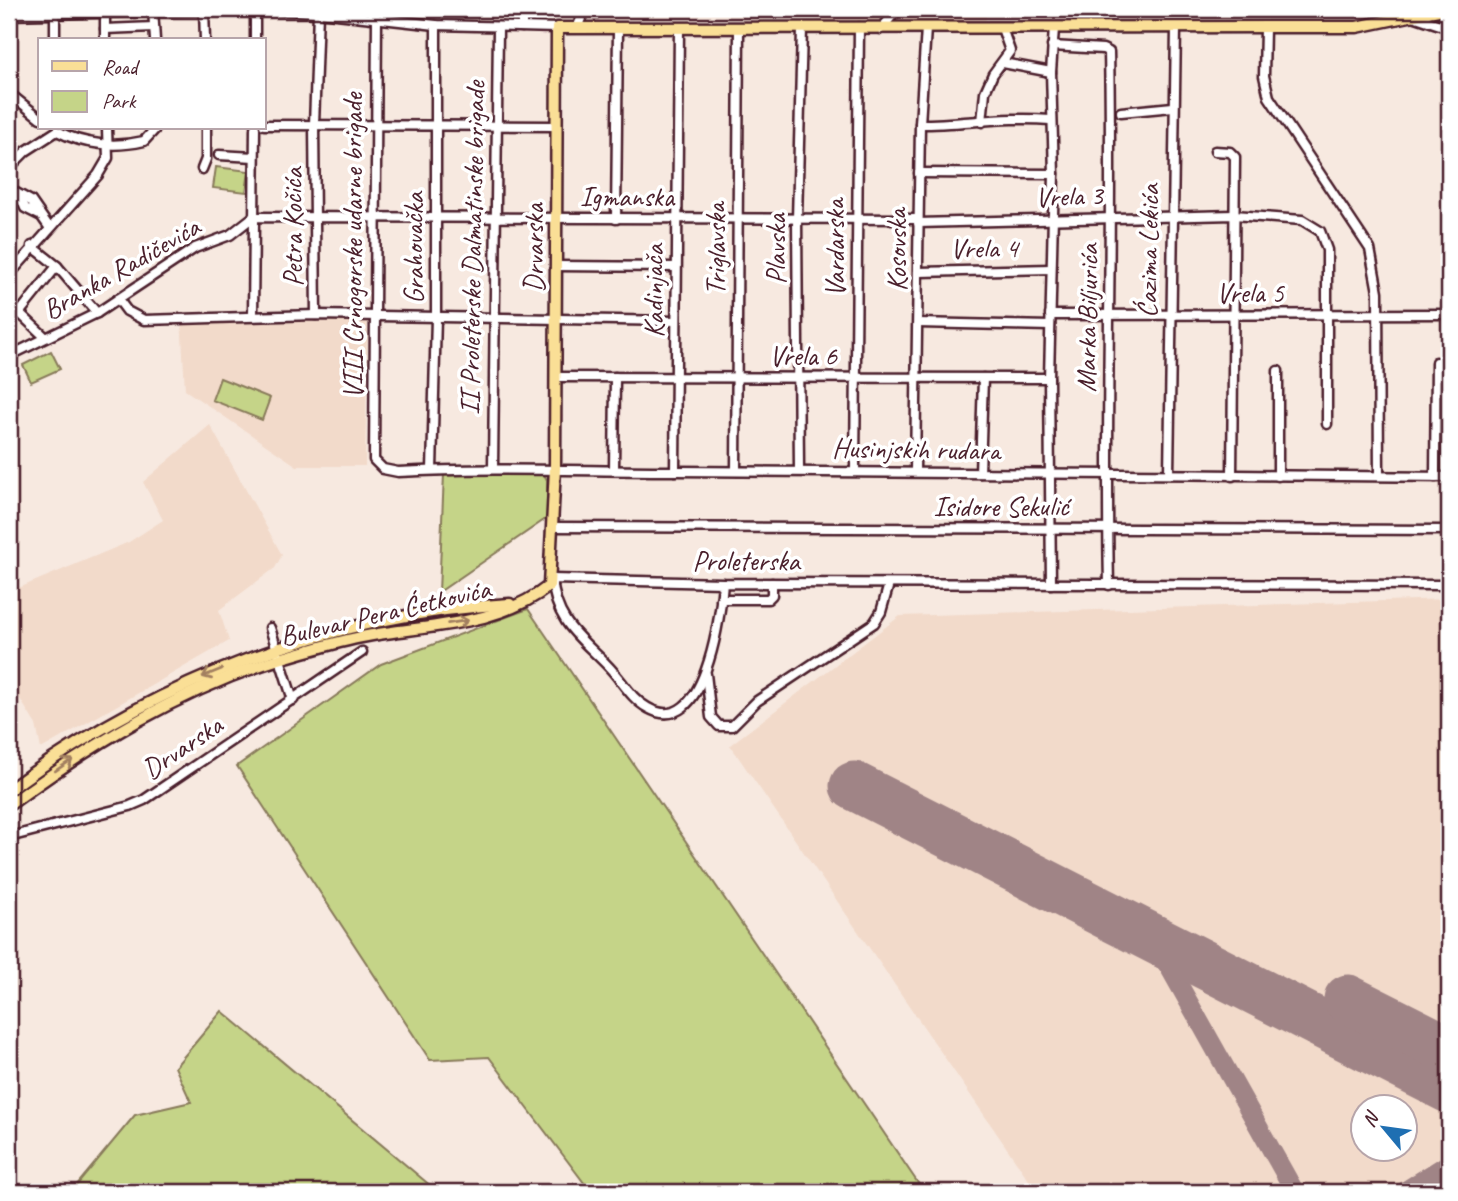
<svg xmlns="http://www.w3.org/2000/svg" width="1458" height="1201" viewBox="0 0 1458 1201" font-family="Caveat,sans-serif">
  <rect width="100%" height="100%" fill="#f7e9e0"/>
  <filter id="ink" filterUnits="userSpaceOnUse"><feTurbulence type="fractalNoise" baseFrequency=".0143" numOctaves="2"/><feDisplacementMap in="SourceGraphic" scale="14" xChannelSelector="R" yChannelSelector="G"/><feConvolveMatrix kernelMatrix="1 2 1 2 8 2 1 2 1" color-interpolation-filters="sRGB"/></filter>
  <g filter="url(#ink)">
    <!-- built -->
    <g fill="#f2daca" fill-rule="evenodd">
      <polygon points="806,9 987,9 985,25 831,24 806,16"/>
      <polygon points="181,317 368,317 365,466 297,466 185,390"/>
      <polygon points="210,425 282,555 275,568 219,610 229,641 41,749 36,725 9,681 9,592 129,542 163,520 143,482"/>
      <path d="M1449,599V1192H1037L730,745L900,616ZM1364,1106H1406V1148H1364Z"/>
    </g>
    <!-- green -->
    <g fill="#c5d488" stroke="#887a5a" stroke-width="2">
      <polygon points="216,167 249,171 246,192 213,188"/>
      <polygon points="51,351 60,369 31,382 23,365"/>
      <polygon points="220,378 270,398 262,420 212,400"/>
      <polygon points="444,474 544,474 547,480 547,518 439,592"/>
      <polygon points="528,609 924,1192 591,1192 489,1057 430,1060 237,766 381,664"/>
      <polygon points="222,1011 438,1192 71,1192 135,1115 191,1102 175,1067"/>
    </g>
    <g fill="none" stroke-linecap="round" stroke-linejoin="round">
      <!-- taxiway -->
      <g stroke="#a08486" stroke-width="19">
        <polyline points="1147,935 1169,967 1295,1192"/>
        <polyline points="1169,967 1175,958 1184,954"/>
        <polyline points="1403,1192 1449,1163"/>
      </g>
      <!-- runway -->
      <g stroke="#a08486" stroke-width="49">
        <polyline points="854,786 1449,1089"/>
        <polyline points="1348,999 1449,1050"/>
      </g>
      <!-- minor casing -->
      <g stroke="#4a1f2b" stroke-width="13">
        <g id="minor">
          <polyline points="55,9 55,40"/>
          <polyline points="105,9 105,40"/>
          <polyline points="153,9 155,40"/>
          <polyline points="204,9 205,40"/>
          <polyline points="255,9 255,40"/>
          <polyline points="9,15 255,9 318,12 436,25 557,28"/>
          <polyline points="1413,16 1449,28"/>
          <path d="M377,18L374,460L383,469L398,472C491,467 584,471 678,471C935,471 1192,475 1449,477"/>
          <polyline points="522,27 522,9"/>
          <polyline points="577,28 585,9"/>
          <polyline points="1265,28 1264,76 1269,97 1370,249 1378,292 1379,476"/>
          <polyline points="105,29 154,27"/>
          <polyline points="881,29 898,9"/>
          <path d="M1052,46L1103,49L1109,52C1113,230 1105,407 1109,585"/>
          <polyline points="1003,63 1051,72"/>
          <polyline points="9,93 40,118"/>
          <polyline points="1121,112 1173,107"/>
          <polyline points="982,122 985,92 993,74 1010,51 1002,28"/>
          <path d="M920,124C964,124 1007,116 1050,120"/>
          <polyline points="264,125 556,126"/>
          <polyline points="1215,151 1230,152 1235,157 1232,476"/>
          <polyline points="219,155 254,157"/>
          <path d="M9,168L26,151L57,131C84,145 115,148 144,141L156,128"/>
          <polyline points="202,169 206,159 206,128"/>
          <polyline points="919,173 1054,174"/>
          <polyline points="9,189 31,201 49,227"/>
          <polyline points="20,196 25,208 39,215"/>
          <polyline points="616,219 618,29"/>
          <polyline points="918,223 1234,215 1302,220 1320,231 1327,250 1327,424"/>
          <polyline points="32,246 57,266 97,313"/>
          <polyline points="556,266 676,267"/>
          <polyline points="919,272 1051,269"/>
          <polyline points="9,275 98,175 108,158 107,128"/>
          <polyline points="118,299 127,311 144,320 316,315 676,321"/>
          <polyline points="9,303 45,337"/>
          <polyline points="20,312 57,266"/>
          <polyline points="316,315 314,125 318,12"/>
          <polyline points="1050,315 1449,314"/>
          <polyline points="253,316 255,128"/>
          <polyline points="918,323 1050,326"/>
          <polyline points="9,356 97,313 195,248 230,235 253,217 918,219"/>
          <polyline points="1278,371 1278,476"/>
          <polyline points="556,377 1049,378"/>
          <polyline points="493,468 498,28"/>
          <polyline points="432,470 436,317 436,25"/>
          <polyline points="614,470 615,377"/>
          <polyline points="736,470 739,29"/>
          <polyline points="799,470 797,219 802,29"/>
          <polyline points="855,470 859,27"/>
          <polyline points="675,471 679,28"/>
          <polyline points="915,471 920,124 926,28"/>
          <polyline points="980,473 983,378"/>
          <polyline points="1169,474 1176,28"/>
          <polyline points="1435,477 1436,362"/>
          <polyline points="552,527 1449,530"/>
          <path d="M723,583C720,617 705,740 648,708C631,699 621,679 608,666C580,637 556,623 552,579L723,583L1449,585"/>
          <polyline points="1051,584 1049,378 1054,174 1051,72 1054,28"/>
          <polyline points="721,599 768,599 772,595 772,583"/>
          <polyline points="270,628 293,700"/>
          <polyline points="706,674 711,717 719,726 732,726 757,701 874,623 881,612 889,584"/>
          <polyline points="9,837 130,806 144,800 362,652"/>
        </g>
      </g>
      <!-- major casing -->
      <g stroke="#4a1f2b" stroke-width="15">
        <g id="major">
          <path d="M9,790C154,682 328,614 510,604"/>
          <path d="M9,805C92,744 180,690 279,659C308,651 338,641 367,636C427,625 499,626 549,586L555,468L557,28L1357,27L1443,9"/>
        </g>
      </g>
      <!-- minor -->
      <use href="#minor" stroke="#fff" stroke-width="8"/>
      <!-- major -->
      <use href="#major" stroke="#fadf96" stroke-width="10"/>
    </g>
    <!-- one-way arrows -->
    <defs><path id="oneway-shaft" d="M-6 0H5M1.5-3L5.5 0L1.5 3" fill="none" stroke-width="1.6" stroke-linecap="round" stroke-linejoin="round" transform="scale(1.75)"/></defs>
    <g stroke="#a27f60">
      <use href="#oneway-shaft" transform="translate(458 622) rotate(-9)"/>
      <use href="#oneway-shaft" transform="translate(212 673) rotate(158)"/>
      <use href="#oneway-shaft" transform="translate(64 765) rotate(-34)"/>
    </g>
  </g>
  <g text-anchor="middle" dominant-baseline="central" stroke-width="7" stroke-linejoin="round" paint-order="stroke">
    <!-- street labels -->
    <g font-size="28" fill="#4a1f2b" stroke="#fff">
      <text x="627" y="196">Igmanska</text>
      <text transform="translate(1069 196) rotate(-2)">Vrela 3</text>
      <text transform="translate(292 227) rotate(-90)">Petra Kočića</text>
      <text transform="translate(352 246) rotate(-90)">VIII Crnogorske udarne brigade</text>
      <text transform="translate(413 248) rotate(-90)">Grahovačka</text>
      <text transform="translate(472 248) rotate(-89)">II Proleterske Dalmatinske brigade</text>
      <text transform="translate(533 248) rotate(-90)">Drvarska</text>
      <text transform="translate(834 248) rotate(-90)">Vardarska</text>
      <text transform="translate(984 248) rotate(-1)">Vrela 4</text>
      <text transform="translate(715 249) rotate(-90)">Triglavska</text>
      <text transform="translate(775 249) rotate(-90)">Plavska</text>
      <text transform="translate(896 250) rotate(-90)">Kosovska</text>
      <text transform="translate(1148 251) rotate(-89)">Ćazima Lekića</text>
      <text transform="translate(121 268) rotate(-30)">Branka Radičevića</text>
      <text transform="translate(653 291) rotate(-90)">Kadinjača</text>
      <text x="1250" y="292">Vrela 5</text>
      <text transform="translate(1087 318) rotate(-89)">Marka Biljurića</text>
      <text x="803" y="355">Vrela 6</text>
      <text transform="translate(916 449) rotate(1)">Husinjskih rudara</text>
      <text x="1001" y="506">Isidore Sekulić</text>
      <text x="746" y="560">Proleterska</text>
      <text transform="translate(385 612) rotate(-13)">Bulevar Pera Ćetkovića</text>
      <text transform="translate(182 747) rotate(-34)">Drvarska</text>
    </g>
  </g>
  <!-- margin -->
  <rect width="1458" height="1201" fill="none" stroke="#fff" stroke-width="35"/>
  <rect x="18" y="18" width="1423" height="1166" fill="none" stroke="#4a1f2b" stroke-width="2.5" filter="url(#ink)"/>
  <!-- legend -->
  <rect x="38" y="38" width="228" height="91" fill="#ffffff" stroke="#b7a5aa" stroke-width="2"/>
  <rect x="52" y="61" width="35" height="10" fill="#fadf96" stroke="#b7a5aa" stroke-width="2"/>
  <text x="102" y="74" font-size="21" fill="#4a1f2b">Road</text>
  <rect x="52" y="91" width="35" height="21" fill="#c5d488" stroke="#b7a5aa" stroke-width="2"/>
  <text x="102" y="108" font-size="21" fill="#4a1f2b">Park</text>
  <!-- north arrow -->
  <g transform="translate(1384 1128) rotate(299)"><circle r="33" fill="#ffffff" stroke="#b7a5aa" stroke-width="2"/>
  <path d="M0-5L12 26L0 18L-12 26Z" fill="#1f6fb2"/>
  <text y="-10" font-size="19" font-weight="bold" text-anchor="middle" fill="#4a1f2b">N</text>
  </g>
</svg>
